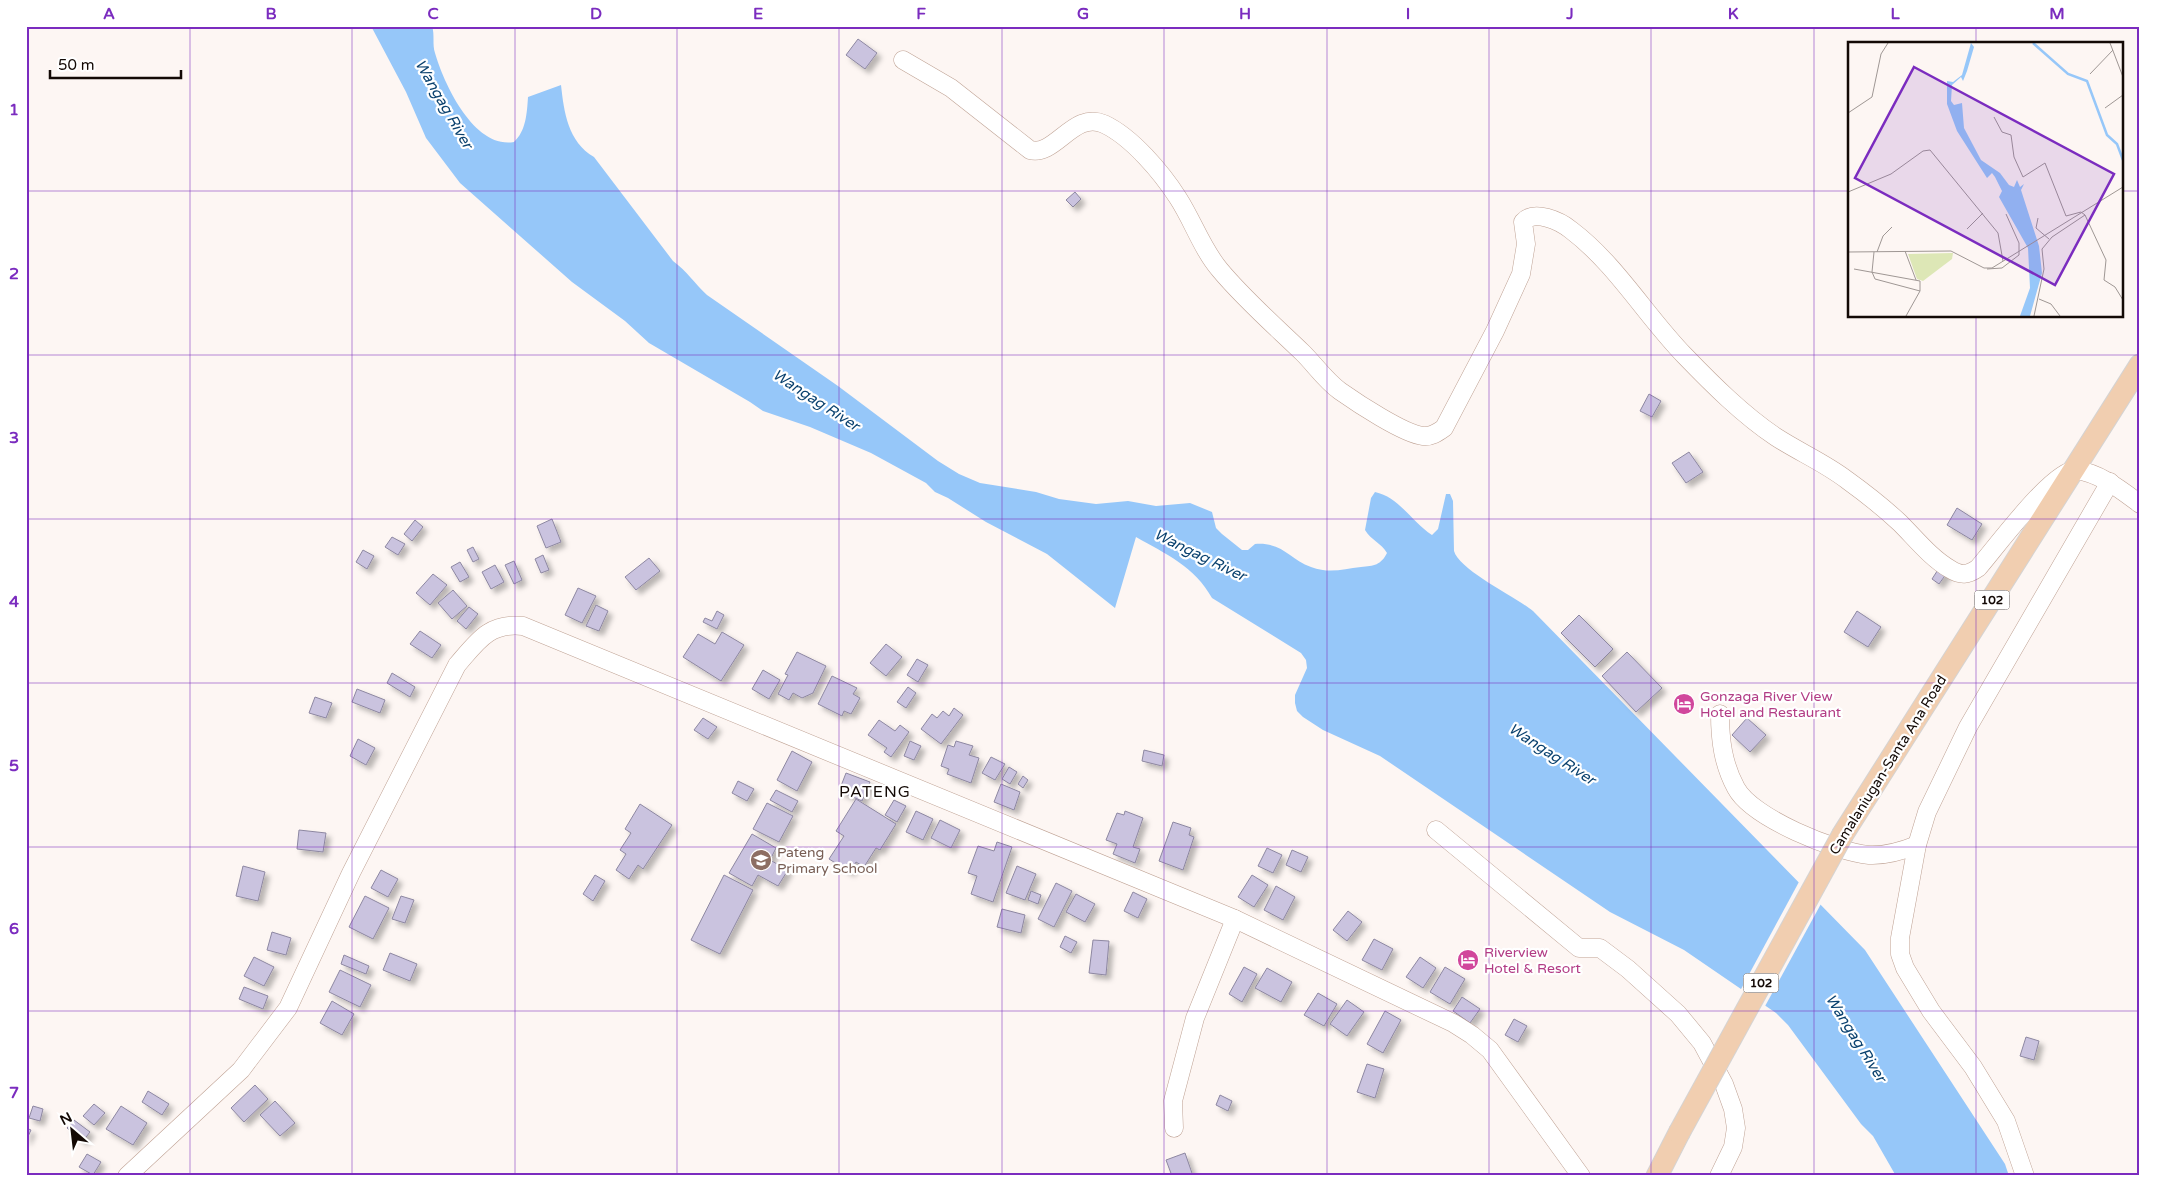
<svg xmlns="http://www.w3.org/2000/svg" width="2166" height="1202" viewBox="0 0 2166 1202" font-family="'Varela Round',sans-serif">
  <defs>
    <filter id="shadow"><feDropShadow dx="4.5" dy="4.5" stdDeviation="2.5" flood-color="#0004"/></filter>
  </defs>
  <rect width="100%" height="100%" fill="#fdf6f3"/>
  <!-- water -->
  <path fill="#96c7f9" d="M371,26H432C435,35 432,44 435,53C444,84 474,149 514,142C526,131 527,113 528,97L561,85C564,112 568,142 594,157L673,261C687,271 695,284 707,295L838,386L938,461L959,474L980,483L1036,492L1059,499L1096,504L1128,501L1156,506L1190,503L1212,512L1216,528L1222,534L1242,550H1248L1255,544C1283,542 1289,559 1311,567C1330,574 1343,569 1361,567C1374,566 1381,565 1387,553C1381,543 1371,540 1365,530L1371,498L1375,492C1399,497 1412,522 1432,535L1438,529L1446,494H1450L1453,501L1454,551C1459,570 1516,597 1533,611L1865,950L2005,1164L2009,1176H1896L1873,1136L1861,1124L1788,1025L1776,1013L1684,950L1610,912L1380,756L1323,730L1303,717L1297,711L1295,703V695L1307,668L1306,660L1301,653L1212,598C1195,567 1166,554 1136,537L1115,608L1047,554L986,522L948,498L935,492L926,483L871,453L810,427L763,411L750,402L649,343L625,321L572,282L460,183L426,138L406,92Z"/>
  <!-- pier -->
  <polygon fill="#fdf6f3" points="1800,880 1822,902 1764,1008 1740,991"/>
  <!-- building -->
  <g fill="#cac3df" stroke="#8d87a1" filter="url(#shadow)">
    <polygon points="858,39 877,53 865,69 846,55"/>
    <polygon points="1075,192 1081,199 1073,207 1066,200"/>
    <polygon points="1649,394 1661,401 1652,417 1640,411"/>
    <polygon points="1689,452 1703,472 1686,483 1672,463"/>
    <polygon points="1957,508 1982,524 1972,540 1947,525"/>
    <polygon points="552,519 561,542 546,548 537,526"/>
    <polygon points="415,520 423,527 412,541 404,534"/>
    <polygon points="392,537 405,544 398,555 385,547"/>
    <polygon points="473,547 479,559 473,562 467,550"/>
    <polygon points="363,550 374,556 367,569 356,562"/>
    <polygon points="543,555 549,570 541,573 535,559"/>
    <polygon points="649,558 660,571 636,590 625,577"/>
    <polygon points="514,561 522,580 514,584 505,565"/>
    <polygon points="460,562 469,577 460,582 451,567"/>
    <polygon points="495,565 504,582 491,589 482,572"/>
    <polygon points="1941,565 1949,570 1939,584 1932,579"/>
    <polygon points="433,574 447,585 430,605 416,593"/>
    <polygon points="578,588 596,596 582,623 565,615"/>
    <polygon points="453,590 467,606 452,619 438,603"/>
    <polygon points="596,605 608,611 599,631 586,626"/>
    <polygon points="469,607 478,614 466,629 457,621"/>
    <polygon points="717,611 724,615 717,629 703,622 705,618 712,621"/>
    <polygon points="1857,611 1881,627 1868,647 1844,632"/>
    <polygon points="1579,615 1613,649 1595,667 1561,633"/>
    <polygon points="420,631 441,645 432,658 410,644"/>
    <polygon points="722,632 744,645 721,681 683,657 698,634 715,644"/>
    <polygon points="886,644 902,657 886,676 870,663"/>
    <polygon points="797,652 826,666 813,693 802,698 793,693 789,700 778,694 788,675 785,674"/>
    <polygon points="1627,652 1662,688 1636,712 1602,676"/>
    <polygon points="917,659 928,665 918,682 907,675"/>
    <polygon points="763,670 780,680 769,699 752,689"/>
    <polygon points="392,673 415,687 410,697 387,683"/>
    <polygon points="832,676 857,688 853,694 860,698 851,714 844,711 842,716 818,704"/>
    <polygon points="908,687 916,693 906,708 897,702"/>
    <polygon points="357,689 385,700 380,713 352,702"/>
    <polygon points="315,697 332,703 326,718 309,713"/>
    <polygon points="954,708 963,715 941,744 921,729 932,714 937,718 943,711 949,716"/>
    <polygon points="703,718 717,727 708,739 694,730"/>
    <polygon points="1747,718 1766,735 1750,752 1732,735"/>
    <polygon points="879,720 895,731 900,725 909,732 891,757 884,752 887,748 868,735"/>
    <polygon points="358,739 375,748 366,765 350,756"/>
    <polygon points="910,741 921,746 914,760 904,756"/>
    <polygon points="956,741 973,746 969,755 979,758 971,783 947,774 949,769 941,766 948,745 954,747"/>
    <polygon points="1144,750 1164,755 1162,766 1142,761"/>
    <polygon points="792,751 812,762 797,791 777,780"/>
    <polygon points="991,757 1005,764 995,780 982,773"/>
    <polygon points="1009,767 1017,772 1010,784 1002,779"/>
    <polygon points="846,773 870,782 862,801 839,791"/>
    <polygon points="1023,776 1028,780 1023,788 1018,784"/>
    <polygon points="738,781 754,789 747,801 732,793"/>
    <polygon points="1001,784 1020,792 1014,810 994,802"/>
    <polygon points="776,790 798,801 792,812 770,800"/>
    <polygon points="856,799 896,824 880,850 876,848 864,867 856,862 850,872 829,859 844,836 836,831"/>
    <polygon points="894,800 906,806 897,822 885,815"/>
    <polygon points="767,803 793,816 779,842 753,829"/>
    <polygon points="640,804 672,825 643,869 638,865 629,879 616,870 626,854 620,850 631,833 625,829"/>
    <polygon points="916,811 933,819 923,840 906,832"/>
    <polygon points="1125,811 1143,818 1133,847 1140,849 1135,863 1113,854 1117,844 1106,840 1117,813 1124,815"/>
    <polygon points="940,820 960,830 951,848 931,838"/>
    <polygon points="1173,822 1191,828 1189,835 1194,837 1183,870 1159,861"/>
    <polygon points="299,830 326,833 323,852 297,849"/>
    <polygon points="752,834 776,848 770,860 788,870 778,886 758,875 752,886 729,873"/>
    <polygon points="997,842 1012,847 993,902 971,894 977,876 968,873 978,846 994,851"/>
    <polygon points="1267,848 1282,855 1273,873 1258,866"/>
    <polygon points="1292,850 1308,857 1301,872 1286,865"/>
    <polygon points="243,866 265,872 258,901 236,896"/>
    <polygon points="1017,866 1036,874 1025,900 1006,893"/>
    <polygon points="381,870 398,879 388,897 371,888"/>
    <polygon points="595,875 605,881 593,901 583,894"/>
    <polygon points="724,875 753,890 720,954 691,940"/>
    <polygon points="1252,875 1268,885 1254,907 1238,897"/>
    <polygon points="1056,883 1072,891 1054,927 1038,919"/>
    <polygon points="1276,886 1295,897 1283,920 1264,910"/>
    <polygon points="1031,891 1041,895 1038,904 1028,900"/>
    <polygon points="1133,892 1147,899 1138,918 1124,911"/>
    <polygon points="1076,894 1095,904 1085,922 1066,912"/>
    <polygon points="365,896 389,908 373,939 349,927"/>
    <polygon points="401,896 414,900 405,923 392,919"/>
    <polygon points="1002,909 1025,915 1021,933 997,927"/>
    <polygon points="1348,911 1362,922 1347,941 1333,930"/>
    <polygon points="272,932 291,938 286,955 267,950"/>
    <polygon points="1065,936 1077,942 1071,953 1060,947"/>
    <polygon points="1374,939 1393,949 1382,970 1362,960"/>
    <polygon points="1093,940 1109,941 1106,975 1089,973"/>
    <polygon points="390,953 417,964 410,981 383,970"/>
    <polygon points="344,955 369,966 366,974 341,964"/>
    <polygon points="254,957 274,967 264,986 244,976"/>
    <polygon points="1420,957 1436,968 1423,988 1406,977"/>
    <polygon points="1244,967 1257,974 1242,1002 1229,994"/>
    <polygon points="1445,967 1465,979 1450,1004 1430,992"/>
    <polygon points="1267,968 1292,982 1281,1002 1255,988"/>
    <polygon points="340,970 371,985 360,1007 329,992"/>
    <polygon points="244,987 268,996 263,1009 239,999"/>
    <polygon points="1318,993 1337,1004 1324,1026 1304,1015"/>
    <polygon points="1462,997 1480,1009 1470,1023 1453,1011"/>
    <polygon points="1347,1000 1364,1012 1347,1036 1330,1024"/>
    <polygon points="332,1001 354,1014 342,1035 320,1023"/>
    <polygon points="1385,1011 1401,1020 1383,1053 1367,1044"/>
    <polygon points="1514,1019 1527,1026 1518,1042 1505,1035"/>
    <polygon points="2026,1037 2039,1041 2034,1060 2020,1056"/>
    <polygon points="1367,1064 1384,1069 1375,1098 1357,1092"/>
    <polygon points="255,1085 268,1099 244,1122 231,1108"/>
    <polygon points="148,1091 169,1104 162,1115 142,1102"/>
    <polygon points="1220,1095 1232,1101 1228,1111 1216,1105"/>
    <polygon points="275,1101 295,1123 280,1136 260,1115"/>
    <polygon points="94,1104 105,1113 94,1125 83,1116"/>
    <polygon points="33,1106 43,1109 40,1121 29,1118"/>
    <polygon points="121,1106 147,1123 133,1145 106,1129"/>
    <polygon points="74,1120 90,1132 83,1141 67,1128"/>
    <polygon points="26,1128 31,1130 26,1141"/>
    <polygon points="1185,1153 1193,1176 1172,1176 1166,1160"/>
    <polygon points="87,1154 101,1162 93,1175 79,1167"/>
  </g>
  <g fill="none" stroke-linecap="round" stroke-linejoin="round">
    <!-- minor casing -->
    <g stroke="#bfa294" stroke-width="19">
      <g id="minor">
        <path d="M903,60L951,88L1030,150C1055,157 1074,110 1104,124C1132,137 1162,173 1178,198C1193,221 1202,249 1220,270C1245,300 1275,326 1303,353C1315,365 1326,381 1340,391C1357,403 1404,434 1423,436C1431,437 1437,433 1444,428L1495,331L1521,274L1526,244L1523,222C1534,209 1560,221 1571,230C1616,264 1646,316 1685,356C1712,384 1743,415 1776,437C1799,452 1825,463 1847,480C1865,493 1884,508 1900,523C1916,539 1931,558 1950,569C1961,576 1968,575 1978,568C1994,550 2054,468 2076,470C2100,473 2121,490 2140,504"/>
        <path d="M1720,714C1720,740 1723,764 1736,788C1752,818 1836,852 1869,855C1886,856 1902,851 1917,845"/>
        <polyline points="1436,830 1579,948 1600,948 1628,969 1678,1014 1702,1043 1724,1084 1733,1109 1736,1128 1733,1147 1719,1176"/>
        <polyline points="1174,1128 1173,1101 1195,1018 1235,919"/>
        <path d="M127,1176L241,1070L288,1008L351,873L457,665C477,642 489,622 523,626L1235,919L1453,1023L1472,1035L1490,1050L1581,1176"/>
        <polyline points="2025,1176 2006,1121 1973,1067 1931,1011 1905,968 1900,954 1900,938 1917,845 1927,812 1968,727 2110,482"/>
      </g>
    </g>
    <!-- major casing -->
    <g stroke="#d5d3d2" stroke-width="23">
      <g id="major">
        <polyline points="1843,834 2140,365"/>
        <polyline points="1657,1176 1679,1133"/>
      </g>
    </g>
    <!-- minor -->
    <use href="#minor" stroke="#fff" stroke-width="18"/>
    <!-- major -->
    <use href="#major" stroke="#f1ceb0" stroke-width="21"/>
    <!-- major-bridge casing -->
    <g stroke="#d5d3d2" stroke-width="23" stroke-linecap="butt">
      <polyline id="major-bridge" points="1679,1133 1843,834"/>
    </g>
    <!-- major-bridge -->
    <use href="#major-bridge" stroke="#f1ceb0" stroke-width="21"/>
  </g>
  <!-- grid -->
  <path fill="none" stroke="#7b2cbf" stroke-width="1" stroke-opacity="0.55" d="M190,26V1176M352,26V1176M515,26V1176M677,26V1176M839,26V1176M1002,26V1176M1164,26V1176M1327,26V1176M1489,26V1176M1651,26V1176M1814,26V1176M1976,26V44M26,191H1850M2122,191H2140M1976,316V1176M26,355H2140M26,519H2140M26,683H2140M26,847H2140M26,1011H2140"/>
  <!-- icons -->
  <defs>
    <g id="hotel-disc" transform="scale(1.125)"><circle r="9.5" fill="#d1479c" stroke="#fff"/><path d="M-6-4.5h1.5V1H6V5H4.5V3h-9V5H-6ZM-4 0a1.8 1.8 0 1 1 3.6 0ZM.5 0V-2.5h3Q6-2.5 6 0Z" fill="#fff"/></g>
    <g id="school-disc" transform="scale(1.125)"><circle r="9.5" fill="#8d6e63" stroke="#fff"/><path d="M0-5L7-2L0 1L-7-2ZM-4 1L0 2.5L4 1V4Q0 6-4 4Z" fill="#fff"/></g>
  </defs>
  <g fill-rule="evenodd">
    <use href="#hotel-disc" x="1684" y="704"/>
    <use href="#school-disc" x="761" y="860"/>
    <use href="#hotel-disc" x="1468" y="960"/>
  </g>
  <g text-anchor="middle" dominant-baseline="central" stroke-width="4.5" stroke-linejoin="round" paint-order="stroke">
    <!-- shield labels -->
    <g fill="#fff" stroke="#5a5350" stroke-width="1">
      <rect x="1974.5" y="590.5" width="35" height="19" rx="4"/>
      <rect x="1743.5" y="973.5" width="35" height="19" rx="4"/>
    </g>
    <g font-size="12" font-weight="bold" fill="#130905">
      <text x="1992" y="600">102</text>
      <text x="1761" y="983">102</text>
    </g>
    <!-- hotel labels -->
    <g font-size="14" fill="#b23c85" stroke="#fff" text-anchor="start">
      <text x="1700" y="696">Gonzaga River View<tspan x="1700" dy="16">Hotel and Restaurant</tspan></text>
      <text x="1484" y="952">Riverview<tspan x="1484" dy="16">Hotel &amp; Resort</tspan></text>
    </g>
    <!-- street labels -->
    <g font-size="14" fill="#130905" stroke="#fff">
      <text transform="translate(1888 765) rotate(-58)">Camalaniugan-Santa Ana Road</text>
    </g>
    <!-- education labels -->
    <g font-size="14" fill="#785e54" stroke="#fff" text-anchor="start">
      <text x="777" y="852">Pateng<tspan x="777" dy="16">Primary School</tspan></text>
    </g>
    <!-- water labels -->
    <g font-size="15" font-style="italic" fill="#0b426f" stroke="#fff">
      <text transform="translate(444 104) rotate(60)">Wangag River</text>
      <text transform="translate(816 400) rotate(33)">Wangag River</text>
      <text transform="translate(1200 555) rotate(26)">Wangag River</text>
      <text transform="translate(1552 754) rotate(33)">Wangag River</text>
      <text transform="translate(1856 1038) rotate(58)">Wangag River</text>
    </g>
    <!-- quarter labels -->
    <g font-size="16" letter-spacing="1" fill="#130905" stroke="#fff">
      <text x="875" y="792">PATENG</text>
    </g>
  </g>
  <!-- overview -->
  <g transform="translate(1848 42)">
    <rect width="275" height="275" fill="#fdf6f3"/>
    <path d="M105,211L104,217L75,239L69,237L60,212Z" fill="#dde7b6"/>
    <path d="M123,1L126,5L119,29L115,39L113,35L104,43L103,59L106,63L114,61L116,86L133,118L152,131L161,143L166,145L169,138L172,145L176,142L173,148L191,204L194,231L182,274H172L182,246L180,206L151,155L154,149L147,135L144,131L139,136L109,89L99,62V39L105,40L114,33Z" fill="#96c7f9"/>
    <path fill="none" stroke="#96c7f9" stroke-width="2.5" d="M185,1L220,32L239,39L259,93L269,102L275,118"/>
    <path fill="none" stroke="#9f9794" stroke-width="1" d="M262,1L275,35M242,32L265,8M257,66L275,53M0,71L24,55L33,12L40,1M146,75L154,90L163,93L166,115L175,135L197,121L218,174L233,170L237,173L258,218L256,238L267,245L275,258M0,150L43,132L75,109L82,108L150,191L155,219M190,176L188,186L201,197M119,187L135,171M57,209L68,238M0,210L103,209L136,226H144L275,145M26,210L24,230L27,237L72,249M29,210L35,194L44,185M6,227L72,239V249L58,274M139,227L154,226L171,213V201L158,172M191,257L203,262L212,274M186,274L196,227L194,207L204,195L237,173"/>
    <path fill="#7b2cbf" fill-opacity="0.15" stroke="#7b2cbf" stroke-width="2.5" d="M66,25L266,132L207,243L7,136Z"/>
    <rect width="275" height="275" fill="none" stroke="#130905" stroke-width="2.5"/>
  </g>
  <!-- border -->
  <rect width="2166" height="1202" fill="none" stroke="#ffffff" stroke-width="55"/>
  <!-- north arrow -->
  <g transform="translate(72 1130) rotate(332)" stroke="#ffffff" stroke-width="4" paint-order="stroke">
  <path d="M0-4L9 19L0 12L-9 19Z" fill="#130905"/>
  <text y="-8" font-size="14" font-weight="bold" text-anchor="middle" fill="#130905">N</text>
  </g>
  <!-- scale -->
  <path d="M50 70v8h131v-8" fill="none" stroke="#130905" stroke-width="2.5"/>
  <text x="58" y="70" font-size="15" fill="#130905" stroke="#ffffff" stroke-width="4" paint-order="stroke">50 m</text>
  <rect x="28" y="28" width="2110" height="1146" fill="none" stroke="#7b2cbf" stroke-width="2"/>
  <g font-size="16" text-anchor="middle" font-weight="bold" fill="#7b2cbf">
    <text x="109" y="19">A</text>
    <text x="271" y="19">B</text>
    <text x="433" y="19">C</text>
    <text x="596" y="19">D</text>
    <text x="758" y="19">E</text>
    <text x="921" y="19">F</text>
    <text x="1083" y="19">G</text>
    <text x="1245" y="19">H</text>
    <text x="1408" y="19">I</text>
    <text x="1570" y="19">J</text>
    <text x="1733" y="19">K</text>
    <text x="1895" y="19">L</text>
    <text x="2057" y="19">M</text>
    <text x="14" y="115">1</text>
    <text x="14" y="279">2</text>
    <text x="14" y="443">3</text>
    <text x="14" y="607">4</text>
    <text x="14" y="771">5</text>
    <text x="14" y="934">6</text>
    <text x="14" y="1098">7</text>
  </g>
</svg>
